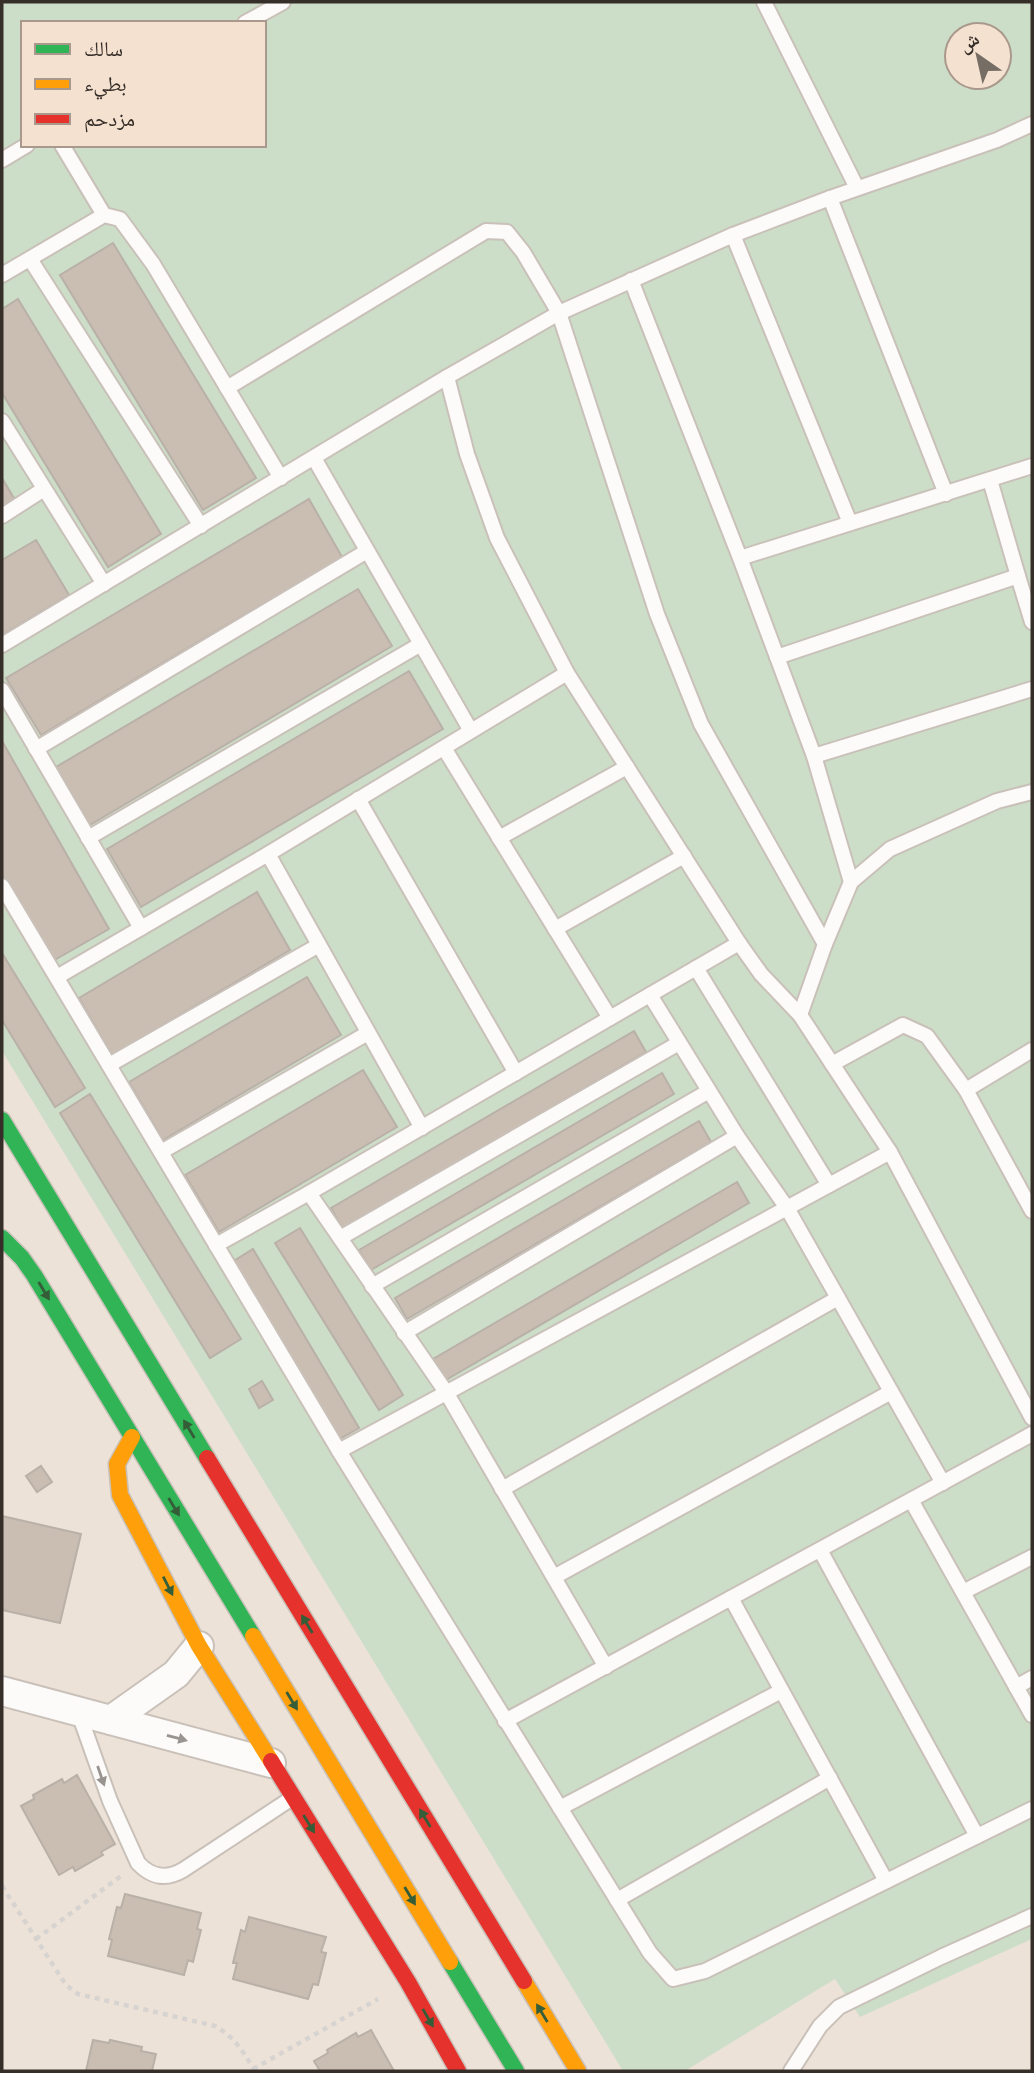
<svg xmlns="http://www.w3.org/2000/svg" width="1034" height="2073" viewBox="0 0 1034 2073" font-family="'Asap Condensed','Noto Naskh Arabic',sans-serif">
  <rect width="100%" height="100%" fill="#ede2d7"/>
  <!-- green -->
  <path fill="#cddec8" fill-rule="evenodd" d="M2,2H1032V1939L860,2017L835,1979L685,2071H623L2,1051ZM23,23H264V145H23ZM957,35H999V77H957Z"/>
  <!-- building -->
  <g fill="#cabeb3" stroke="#b9b0a8" stroke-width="2">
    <polygon points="113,243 256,478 203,510 60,275"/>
    <polygon points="18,299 161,534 108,567 2,393 2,309"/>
    <polygon points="2,478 15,500 2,508"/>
    <polygon points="309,499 342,557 41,735 6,678"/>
    <polygon points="36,540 69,595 2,635 2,560"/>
    <polygon points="358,589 392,646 90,825 56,767"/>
    <polygon points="409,671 443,729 141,907 107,849"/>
    <polygon points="2,741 109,929 51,962 2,875"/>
    <polygon points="257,892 290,950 112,1055 79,998"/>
    <polygon points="2,953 85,1088 55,1107 2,1020"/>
    <polygon points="307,977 341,1035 163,1140 129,1082"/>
    <polygon points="634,1031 646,1052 343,1229 331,1208"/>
    <polygon points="363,1070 397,1127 219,1232 185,1175"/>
    <polygon points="662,1073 674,1094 371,1270 359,1250"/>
    <polygon points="90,1094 241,1339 210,1358 60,1113"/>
    <polygon points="699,1121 711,1142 407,1319 395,1298"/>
    <polygon points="737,1182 749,1203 446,1380 433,1359"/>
    <polygon points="300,1228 403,1395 379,1410 275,1243"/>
    <polygon points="253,1249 359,1428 338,1440 232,1262"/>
    <polygon points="262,1381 273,1400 259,1408 249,1389"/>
    <polygon points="41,1466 52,1482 37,1492 26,1476"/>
    <polygon points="2,1516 81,1534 60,1623 2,1610"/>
    <polygon points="77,1775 115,1844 101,1852 103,1855 75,1871 73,1867 59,1875 21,1806 34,1799 33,1795 62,1779 64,1783"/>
    <polygon points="125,1894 201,1913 197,1929 201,1930 193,1962 188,1960 184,1975 108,1956 112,1940 109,1939 117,1907 121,1908"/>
    <polygon points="249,1917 326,1937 321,1952 326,1953 318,1985 313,1984 308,1999 233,1979 237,1963 233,1963 241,1930 245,1932"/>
    <polygon points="371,2030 394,2071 320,2071 314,2061 328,2053 327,2050 356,2033 358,2037"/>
    <polygon points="93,2040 109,2043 110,2040 142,2047 141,2051 156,2054 152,2071 86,2071"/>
  </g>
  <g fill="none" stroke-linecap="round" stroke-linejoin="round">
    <!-- lane casing -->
    <g stroke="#c9c1b9" stroke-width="18">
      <g id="lane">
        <polyline points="764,2 857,188"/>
        <polyline points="245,23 283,2"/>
        <polyline points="62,145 104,215"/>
        <polyline points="2,160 27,145"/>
        <polyline points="830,198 946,494"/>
        <polyline points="733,235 850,523"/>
        <polyline points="30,259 201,526"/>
        <polyline points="2,275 104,215 120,219 153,264 281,478"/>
        <polyline points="631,280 740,558 814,756 851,882"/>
        <polyline points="447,377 467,454 497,538 567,673"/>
        <polyline points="227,388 486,231 507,232 523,252 559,313 657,614 701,724 825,944"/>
        <polyline points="2,421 104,584"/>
        <polyline points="314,458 471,731"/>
        <polyline points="2,516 44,489"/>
        <polyline points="740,558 1032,466"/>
        <polyline points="1018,576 1032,622"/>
        <polyline points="2,645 447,377 559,313 733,235 830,198 997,140 1032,124"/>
        <polyline points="777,657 1018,576 990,480"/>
        <polyline points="2,690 141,928"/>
        <polyline points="444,748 610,1018"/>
        <polyline points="36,749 367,551"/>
        <polyline points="814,756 1032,689"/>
        <polyline points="358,799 516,1073"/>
        <polyline points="88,838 421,644"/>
        <polyline points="499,838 627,767"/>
        <polyline points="268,854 567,673 739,943"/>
        <polyline points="2,886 339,1451 650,1953 673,1979 705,1971 1032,1809"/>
        <polyline points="555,929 684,856"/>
        <polyline points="696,968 829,1185"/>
        <polyline points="57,977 268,854 422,1128"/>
        <polyline points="650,995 737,1136 787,1208 943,1483"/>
        <polyline points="800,1015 825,944 851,882 890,849 997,801 1032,792"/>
        <polyline points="1032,1050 966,1090 1032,1211"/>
        <polyline points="832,1064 903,1025 927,1036 966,1090"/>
        <polyline points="109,1065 319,945"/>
        <polyline points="161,1152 368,1033"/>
        <polyline points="309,1193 739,943 761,974 800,1015 890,1152 1032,1418"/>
        <polyline points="340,1238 679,1043"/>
        <polyline points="216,1245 309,1193 446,1392 606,1667"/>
        <polyline points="372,1286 709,1091"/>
        <polyline points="404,1333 737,1136"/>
        <polyline points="339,1451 890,1152"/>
        <polyline points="502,1489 838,1298"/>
        <polyline points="911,1500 1032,1715"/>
        <polyline points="820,1550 977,1836"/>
        <polyline points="554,1577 891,1392"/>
        <polyline points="963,1592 1032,1557"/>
        <polyline points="731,1598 886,1881"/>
        <polyline points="1016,1687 1032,1678"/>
        <path d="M78,1711L110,1801L138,1863C151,1877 166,1880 183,1870L292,1798"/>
        <polyline points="505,1721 1032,1434"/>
        <polyline points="560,1808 781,1691"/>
        <polyline points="617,1900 830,1778"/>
        <polyline points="791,2071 820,2026 839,2007 941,1957 1032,1916"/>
      </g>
    </g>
    <!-- street casing -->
    <g stroke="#c9c1b9" stroke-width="32">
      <g id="street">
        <polyline points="2,1691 271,1763"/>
        <polyline points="111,1720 176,1674 199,1646"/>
      </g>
    </g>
    <!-- fast casing -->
    <g stroke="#c9c1b9" stroke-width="19">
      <g id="fast">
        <polyline points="2,1120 207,1458"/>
        <polyline points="2,1238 22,1258 34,1275 253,1636"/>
        <polyline points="450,1962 516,2071"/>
      </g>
    </g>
    <!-- slow casing -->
    <g stroke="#c9c1b9" stroke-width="19">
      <g id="slow">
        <polyline points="132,1437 117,1464 120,1495 199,1646 271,1761"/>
        <polyline points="253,1636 450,1962"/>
        <polyline points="524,1981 578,2071"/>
      </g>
    </g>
    <!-- jam casing -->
    <g stroke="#c9c1b9" stroke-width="19">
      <g id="jam">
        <polyline points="207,1458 524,1981"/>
        <polyline points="271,1761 408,1982 458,2071"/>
      </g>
    </g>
    <!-- path -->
    <g stroke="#d6d3d0" stroke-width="4.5" stroke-dasharray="5 5" stroke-linecap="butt">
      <path d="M2,1886L66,1985L78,1994L215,2026C235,2037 243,2052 255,2071"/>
      <polyline points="36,1939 121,1876"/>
      <polyline points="253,2069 378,1999"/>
    </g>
    <!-- lane -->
    <use href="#lane" stroke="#fcfbf9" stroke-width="14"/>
    <!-- street -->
    <use href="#street" stroke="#fcfbf9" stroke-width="28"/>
    <!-- fast -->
    <use href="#fast" stroke="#30b455" stroke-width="16"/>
    <!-- slow -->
    <use href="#slow" stroke="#ff9f0a" stroke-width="16"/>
    <!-- jam -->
    <use href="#jam" stroke="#e5322d" stroke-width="16"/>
  </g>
  <!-- one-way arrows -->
  <defs><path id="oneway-solid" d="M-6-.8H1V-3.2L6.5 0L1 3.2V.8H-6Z" transform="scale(1.75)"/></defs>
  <g fill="#345d38">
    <use href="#oneway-solid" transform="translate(44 1291) rotate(59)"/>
    <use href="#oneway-solid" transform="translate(189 1429) rotate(-121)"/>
    <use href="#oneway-solid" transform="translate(174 1507) rotate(59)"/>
    <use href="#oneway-solid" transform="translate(168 1586) rotate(63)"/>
    <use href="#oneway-solid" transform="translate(307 1624) rotate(-121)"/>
    <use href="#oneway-solid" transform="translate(292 1701) rotate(59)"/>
    <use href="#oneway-solid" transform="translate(425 1818) rotate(-121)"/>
    <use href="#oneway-solid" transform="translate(309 1824) rotate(58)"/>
    <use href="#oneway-solid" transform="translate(410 1896) rotate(59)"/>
    <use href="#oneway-solid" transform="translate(542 2013) rotate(-121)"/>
    <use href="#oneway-solid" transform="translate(428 2018) rotate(60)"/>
  </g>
  <g fill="#999490">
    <use href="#oneway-solid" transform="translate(177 1738) rotate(15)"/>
    <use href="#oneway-solid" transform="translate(101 1776) rotate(71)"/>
  </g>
  <!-- border -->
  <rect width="1034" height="2073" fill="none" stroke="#362e28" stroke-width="7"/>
  <!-- legend -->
  <rect x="21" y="21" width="245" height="126" fill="#f5e1cf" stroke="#a9998c" stroke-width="2"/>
  <rect x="35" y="44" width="35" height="10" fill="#30b455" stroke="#a9998c" stroke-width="2"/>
  <text x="84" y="56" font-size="21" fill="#362e28">سالك</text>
  <rect x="35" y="79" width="35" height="10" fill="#ff9f0a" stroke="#a9998c" stroke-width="2"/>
  <text x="84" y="91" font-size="21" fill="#362e28">بطيء</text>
  <rect x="35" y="114" width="35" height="10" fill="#e5322d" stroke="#a9998c" stroke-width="2"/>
  <text x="84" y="126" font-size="21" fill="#362e28">مزدحم</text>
  <!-- north arrow -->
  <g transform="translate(978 56) rotate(326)"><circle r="33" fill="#f5e1cf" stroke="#a9998c" stroke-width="2"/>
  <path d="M0-5L12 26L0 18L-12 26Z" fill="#766d65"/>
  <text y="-10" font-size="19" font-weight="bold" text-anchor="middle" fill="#362e28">ش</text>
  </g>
</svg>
